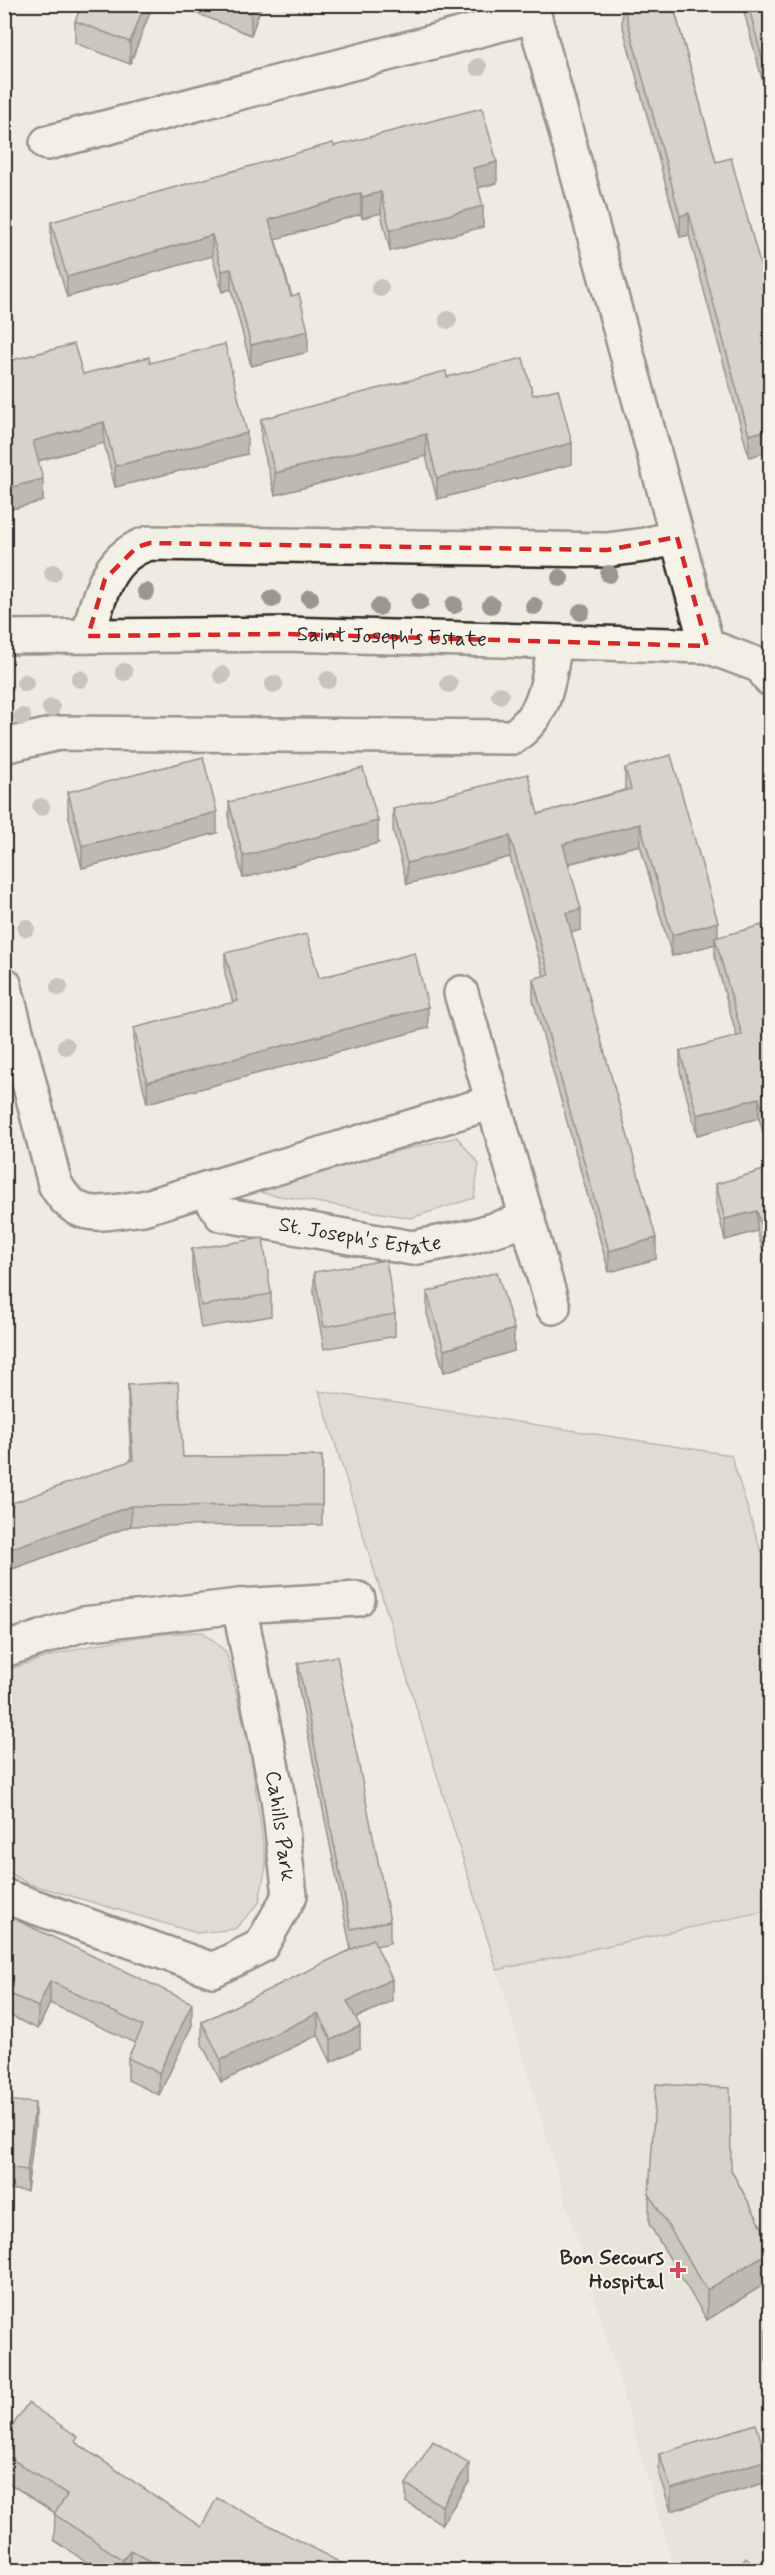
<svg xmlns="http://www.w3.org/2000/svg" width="775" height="2575" viewBox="0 0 775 2575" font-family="Mynerve,sans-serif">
  <rect width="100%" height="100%" fill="#efebe0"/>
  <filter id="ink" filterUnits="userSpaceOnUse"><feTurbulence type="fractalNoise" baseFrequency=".0167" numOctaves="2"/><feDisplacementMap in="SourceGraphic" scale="12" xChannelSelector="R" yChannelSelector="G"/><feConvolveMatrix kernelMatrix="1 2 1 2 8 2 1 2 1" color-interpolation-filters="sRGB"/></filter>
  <g filter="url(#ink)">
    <!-- built -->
    <polygon fill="#dedbd1" points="770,1910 770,2570 675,2570 497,1970"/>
    <!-- green -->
    <g fill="#cfcbc2" stroke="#7d7b76" stroke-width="1.5">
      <polygon points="429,5 473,5 438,15"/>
      <polygon points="457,1137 479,1164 474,1198 411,1218 262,1193 269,1181"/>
      <polygon points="319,1391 731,1455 759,1545 770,1571 770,1910 497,1970"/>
      <path d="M203,1632L226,1652L250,1749L266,1865L259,1903L235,1929L197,1933L27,1883L5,1870V1671C68,1648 135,1633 203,1632Z"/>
    </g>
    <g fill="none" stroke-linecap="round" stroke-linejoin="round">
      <!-- minor casing -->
      <g stroke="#2b2b2b" stroke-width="38">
        <g id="minor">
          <polyline points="531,4 707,646"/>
          <polyline points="47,143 532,16"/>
          <path d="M88,636C99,598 106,555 150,543L607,550L645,545L677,537"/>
          <path id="s1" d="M4,637L285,634L707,646L761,666L770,679"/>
          <path d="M4,746L59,733L513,737C548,712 548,681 555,642"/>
          <path d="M4,984L55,1184C78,1225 103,1212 143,1208L493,1102"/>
          <polyline points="461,993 553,1307"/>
          <path id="s2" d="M205,1189L221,1214L412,1248L470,1237L528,1219"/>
          <polyline points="4,1650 83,1624 239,1606 358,1599"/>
          <polyline points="4,1896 213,1970 261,1946 290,1895 278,1798 239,1606"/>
        </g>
      </g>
      <!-- minor -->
      <use href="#minor" stroke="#f7f3e8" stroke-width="33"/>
    </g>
    <!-- trees -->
    <g fill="#9a9791">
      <circle cx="478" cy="67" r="9"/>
      <circle cx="380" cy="288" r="9"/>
      <circle cx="448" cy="320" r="9"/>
      <circle cx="53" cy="573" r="9"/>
      <circle cx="609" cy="574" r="9"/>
      <circle cx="560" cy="578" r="9"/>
      <circle cx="146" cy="592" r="9"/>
      <circle cx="310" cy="598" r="9"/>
      <circle cx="272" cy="599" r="9"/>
      <circle cx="420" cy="602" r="9"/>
      <circle cx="454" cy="605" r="9"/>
      <circle cx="491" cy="605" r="9"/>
      <circle cx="534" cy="606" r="9"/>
      <circle cx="379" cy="607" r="9"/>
      <circle cx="581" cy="612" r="9"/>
      <circle cx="124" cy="672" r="9"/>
      <circle cx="222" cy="675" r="9"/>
      <circle cx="80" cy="679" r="9"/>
      <circle cx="328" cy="680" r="9"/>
      <circle cx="25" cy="683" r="9"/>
      <circle cx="274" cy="684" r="9"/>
      <circle cx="449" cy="684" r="9"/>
      <circle cx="500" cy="695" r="9"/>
      <circle cx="51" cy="708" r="9"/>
      <circle cx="22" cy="717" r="9"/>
      <circle cx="41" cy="807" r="9"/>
      <circle cx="26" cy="928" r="9"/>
      <circle cx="59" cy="987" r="9"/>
      <circle cx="66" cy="1046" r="9"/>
    </g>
    <!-- wall -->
    <g fill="#9e9c96" stroke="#2b2b2b" stroke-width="1.5">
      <polygon points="153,4 130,64 75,43 75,21"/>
      <polygon points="196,4 262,4 251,35 196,13"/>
      <polygon points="622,4 673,4 716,162 771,304 771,451 749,457 689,235 680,237 622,24"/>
      <polygon points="744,4 771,4 770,109 744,12"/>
      <polygon points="334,146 497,183 478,188 483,227 390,251 381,213 362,218 361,214 275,239 308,352 251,366 231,289 222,292 212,256 67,297 51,243 51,222"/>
      <polygon points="4,332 12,360 83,374 247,454 115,487 104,443 38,461 43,501 4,511"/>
      <polygon points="447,377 533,395 572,464 437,499 426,456 275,495 261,441 261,419"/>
      <polygon points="625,768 718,937 771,955 771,1162 759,1118 697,1135 680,1071 680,1051 737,1037 715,958 715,944 672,956 640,845 568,864 581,930 571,932 656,1259 609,1272 533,1000 533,979 544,976 510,857 407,884 393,830 393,809 538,814 625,790"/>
      <polygon points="68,792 217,833 82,868 68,814"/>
      <polygon points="229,802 378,843 243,878 229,824"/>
      <polygon points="225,953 319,978 428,1028 147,1103 134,1049 134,1028 233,1003 225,974"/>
      <polygon points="771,1168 771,1279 757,1231 725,1240 716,1204 716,1184"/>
      <polygon points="192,1249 271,1294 271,1316 201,1328 192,1271"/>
      <polygon points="314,1272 395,1314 395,1336 324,1349 314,1294"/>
      <polygon points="427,1292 514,1351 444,1372 427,1314"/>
      <polygon points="128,1385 183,1457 322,1456 322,1525 131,1526 4,1572 131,1460 128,1406"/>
      <polygon points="298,1663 390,1921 390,1943 376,1946 392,2001 356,2018 360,2048 331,2062 318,2035 221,2082 202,2044 202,2022 351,1950 298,1685"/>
      <polygon points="4,1914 192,2025 159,2095 128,2080 128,2058 135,2043 50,2003 38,2029 4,2013"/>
      <polygon points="4,2100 35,2125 27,2191 4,2189"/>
      <polygon points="731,2170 771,2244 771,2280 707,2320 649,2224 649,2194"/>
      <polygon points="771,2319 771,2363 766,2361 766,2331"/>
      <polygon points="4,2438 78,2444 201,2527 347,2571 99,2571 54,2540 55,2513 4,2480"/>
      <polygon points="659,2454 767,2482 671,2511 659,2475"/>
      <polygon points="469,2482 442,2524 406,2502 406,2484"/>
    </g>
    <!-- shaded-wall -->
    <g fill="#817f7a" stroke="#2b2b2b" stroke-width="1.5">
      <polygon points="145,4 153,4 130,64 130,42"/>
      <polygon points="254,4 262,4 251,35 251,13"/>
      <polygon points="770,89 771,89 770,109"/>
      <polygon points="497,162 497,183 473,189 473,168"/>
      <polygon points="381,192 381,213 362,218 362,197"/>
      <polygon points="361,193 361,214 269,241 269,220"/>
      <polygon points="483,206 483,227 390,251 390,230"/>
      <polygon points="689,213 689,235 680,237 680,216"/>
      <polygon points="212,235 212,256 67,297 67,277"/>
      <polygon points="231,269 231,289 222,292 222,271"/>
      <polygon points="308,331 308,352 251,366 251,345"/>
      <polygon points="104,422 104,443 33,462 33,441"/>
      <polygon points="771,429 771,451 749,457 749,435"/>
      <polygon points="247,433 247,454 115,487 115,466"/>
      <polygon points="426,434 426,456 275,495 275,473"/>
      <polygon points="572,443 572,464 437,499 437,478"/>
      <polygon points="43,479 43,501 4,511 4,489"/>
      <polygon points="217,812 217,833 82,868 82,846"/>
      <polygon points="378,821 378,843 243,878 243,856"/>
      <polygon points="640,824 640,845 563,865 563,844"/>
      <polygon points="510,836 510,857 407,884 407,863"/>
      <polygon points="581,909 581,930 566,934 566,913"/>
      <polygon points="718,922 718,943 715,938 715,944 672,956 672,935"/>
      <polygon points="428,1007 428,1028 147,1103 147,1082"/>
      <polygon points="759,1098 759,1118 697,1135 697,1115"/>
      <polygon points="757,1211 757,1231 725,1240 725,1219"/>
      <polygon points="656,1238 656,1259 609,1272 609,1251"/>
      <polygon points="514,1329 514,1351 444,1372 444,1350"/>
      <polygon points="131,1506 131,1526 4,1572 4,1551"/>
      <polygon points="392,1979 392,2001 347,2022 347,2001"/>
      <polygon points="50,1981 50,2003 38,2029 38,2007"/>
      <polygon points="192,2003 192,2025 159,2095 159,2073"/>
      <polygon points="318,2013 318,2035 221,2082 221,2060"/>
      <polygon points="360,2026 360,2048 331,2062 331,2040"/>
      <polygon points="35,2103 35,2125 27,2191 27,2170"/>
      <polygon points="771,2251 771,2280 707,2320 707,2290"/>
      <polygon points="767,2460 767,2482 671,2511 671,2489"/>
      <polygon points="469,2463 469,2482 442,2524 442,2506"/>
      <polygon points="130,2550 130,2571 123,2571 123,2560"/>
    </g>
    <!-- building -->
    <g fill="#b8b5ae" stroke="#2b2b2b" stroke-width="1.5">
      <polygon points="82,4 145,4 130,42 75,21"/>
      <polygon points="229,4 254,4 251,13"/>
      <polygon points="623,4 673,4 716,162 731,158 771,304 771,429 749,435 689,213 680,216"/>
      <polygon points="748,4 771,4 771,89 770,89"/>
      <polygon points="482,108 497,162 473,168 483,206 390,230 381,192 362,197 361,193 269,220 291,296 299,294 308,331 251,345 231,269 222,271 212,235 67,277 51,222 333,143 334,146"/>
      <polygon points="4,332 12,360 74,344 83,374 149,357 150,363 225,344 247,433 115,466 104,422 33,441 43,479 4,489"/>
      <polygon points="523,358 533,395 558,389 572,443 437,478 426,434 275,473 261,419 446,371 447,377"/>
      <polygon points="671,755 718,922 672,935 640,824 563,844 581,909 566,913 656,1238 609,1251 533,979 549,974 510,836 407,863 393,809 528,774 538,814 631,789 625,768"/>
      <polygon points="203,757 217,812 82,846 68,792"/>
      <polygon points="363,768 378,821 243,856 229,802"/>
      <polygon points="762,925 771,955 771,1142 759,1098 697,1115 680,1051 742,1035 715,938"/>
      <polygon points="307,934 319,978 415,953 428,1007 147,1082 134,1028 238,1001 225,953"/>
      <polygon points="771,1168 771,1259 757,1211 725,1219 716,1184"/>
      <polygon points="263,1238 271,1294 201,1306 192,1249"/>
      <polygon points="386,1260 395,1314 324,1327 314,1272"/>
      <polygon points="497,1272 514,1329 444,1350 427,1292"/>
      <polygon points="178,1382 183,1457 322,1456 322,1505 131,1506 4,1551 4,1506 133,1460 128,1385"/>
      <polygon points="337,1656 390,1921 351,1929 298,1663"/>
      <polygon points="4,1914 192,2003 159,2073 128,2058 143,2026 50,1981 38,2007 4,1991"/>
      <polygon points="373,1939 392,1979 347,2001 360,2026 331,2040 318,2013 221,2060 202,2022"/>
      <polygon points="656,2084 730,2088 731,2170 771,2244 771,2251 707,2290 649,2194"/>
      <polygon points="4,2100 35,2103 27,2170 4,2167"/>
      <polygon points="771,2319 771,2333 766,2331"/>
      <polygon points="28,2403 78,2437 75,2442 201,2527 217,2498 347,2566 345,2571 169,2571 130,2550 123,2560 54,2514 67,2495 4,2454 4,2438"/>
      <polygon points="756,2424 767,2460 671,2489 659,2454"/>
      <polygon points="433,2441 469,2463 442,2506 406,2484"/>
      <polygon points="746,2558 759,2571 735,2571"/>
    </g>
  </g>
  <!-- marked area -->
  <path d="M0 0H775V2575H0ZM677,537L707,646L285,634L88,636L105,579L137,547L150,543L607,550Z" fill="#efebe0" fill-opacity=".55" fill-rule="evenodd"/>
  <path fill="none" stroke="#d62828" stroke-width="4.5" stroke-dasharray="12 8" stroke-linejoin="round" d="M677,537L707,646L285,634L88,636L105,579L137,547L150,543L607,550Z"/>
  <!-- markers -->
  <path fill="#d1495b" stroke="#f7f3e8" stroke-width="2" d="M675 2261h6v6h6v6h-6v6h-6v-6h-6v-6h6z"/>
  <g text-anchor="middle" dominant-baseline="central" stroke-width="4.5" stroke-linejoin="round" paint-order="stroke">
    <!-- street labels -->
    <g font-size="21" fill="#2b2b2b" stroke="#f7f3e8">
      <text stroke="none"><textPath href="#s1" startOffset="388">Saint Joseph's Estate</textPath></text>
      <text stroke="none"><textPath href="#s2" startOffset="171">St. Joseph's Estate</textPath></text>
      <text transform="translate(280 1826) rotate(82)">Cahills Park</text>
    </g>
    <!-- poi labels -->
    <g font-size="21" font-weight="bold" fill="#2b2b2b" stroke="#f7f3e8" text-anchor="end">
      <text x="664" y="2258">Bon Secours<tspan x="664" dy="24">Hospital</tspan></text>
    </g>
  </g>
  <!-- margin -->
  <rect width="775" height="2575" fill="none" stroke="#f7f3e8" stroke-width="24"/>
  <rect x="12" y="12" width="751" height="2551" fill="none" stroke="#2b2b2b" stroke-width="2" filter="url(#ink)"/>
</svg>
